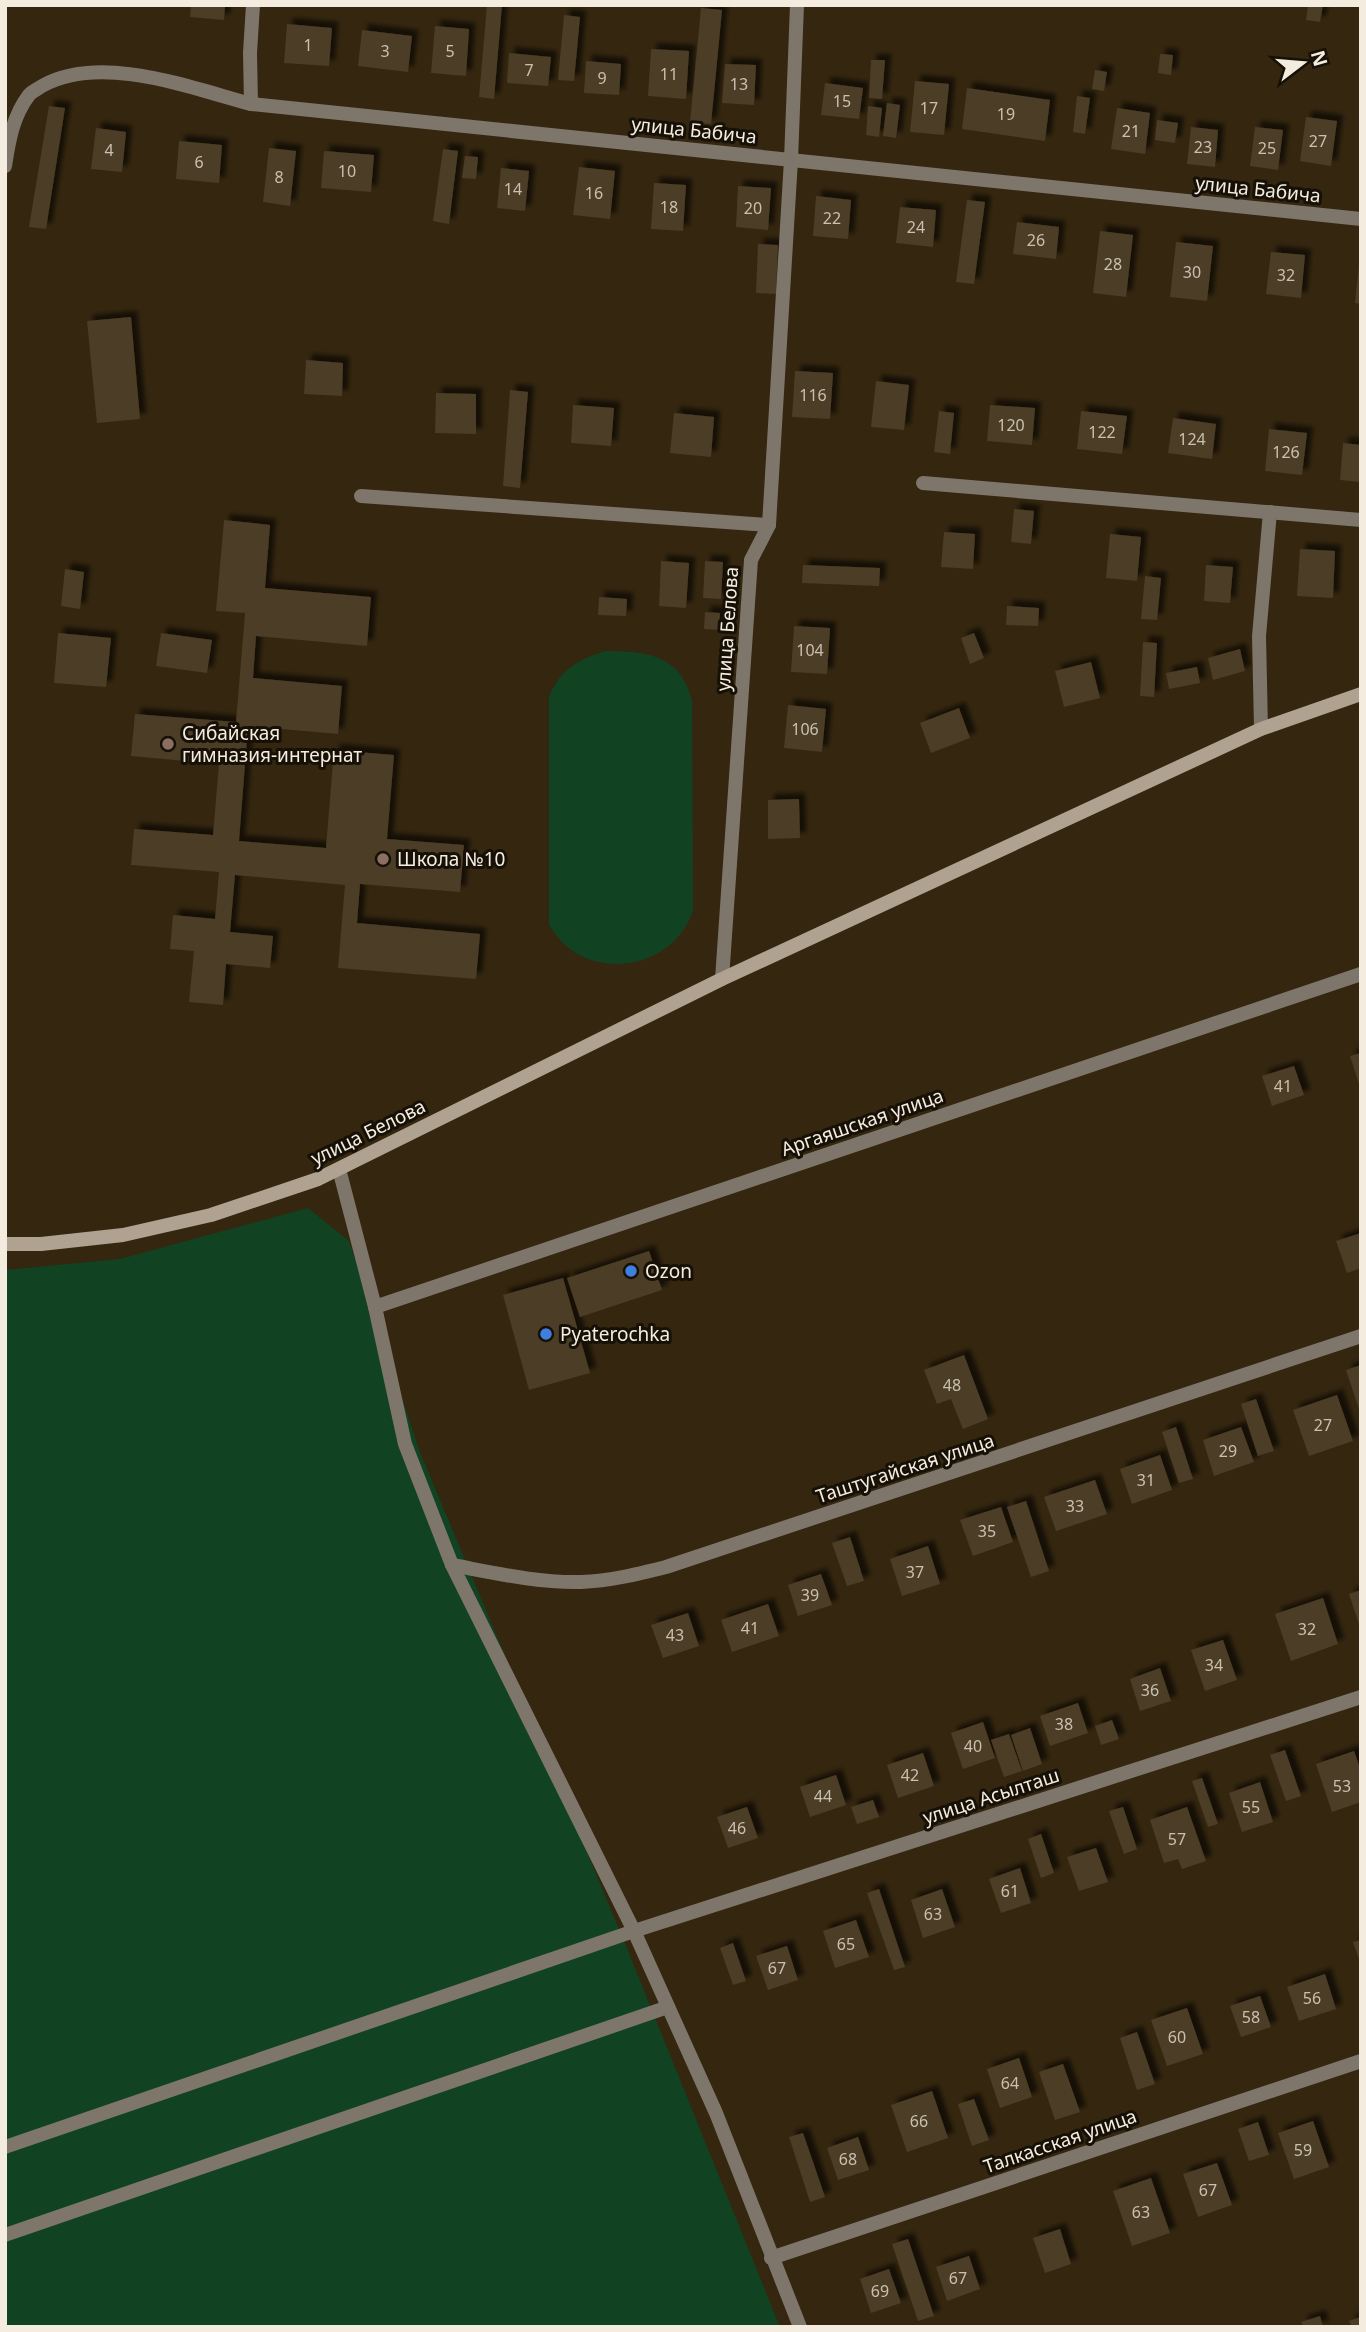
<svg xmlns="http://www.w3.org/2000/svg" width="1366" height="2332" viewBox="0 0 1366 2332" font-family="'Noto Sans',sans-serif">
  <defs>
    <filter id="shadow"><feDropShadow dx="6" dy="-6" stdDeviation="2" flood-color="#0009"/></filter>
  </defs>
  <rect width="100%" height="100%" fill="#34260f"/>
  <!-- green -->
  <g fill="#114322">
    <path d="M605,651C647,651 681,655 692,701L693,910C673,974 580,984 549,924V697C560,669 578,660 605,651Z"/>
    <polygon points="308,1208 349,1241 420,1452 626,1946 780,2327 5,2327 5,1270 120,1259"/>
  </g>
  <!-- building -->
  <g fill="#4b3d25" filter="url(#shadow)">
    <polygon points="191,5 225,5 224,20 190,17"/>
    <polygon points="487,5 502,5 494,99 479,97"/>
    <polygon points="1308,5 1323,5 1320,22 1306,20"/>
    <polygon points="701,8 722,10 711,124 690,122"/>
    <polygon points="564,15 580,17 574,81 558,80"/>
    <polygon points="287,24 332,28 329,66 284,63"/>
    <polygon points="435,26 469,29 466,76 431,73"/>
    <polygon points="362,30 412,36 408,72 358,66"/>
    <polygon points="651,49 689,51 686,99 648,96"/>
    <polygon points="509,53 551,57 548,86 507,83"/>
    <polygon points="1160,54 1173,55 1171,75 1158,73"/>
    <polygon points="871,60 885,60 882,99 869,98"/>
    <polygon points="586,61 621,64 619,95 584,93"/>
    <polygon points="725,64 756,65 754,105 722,103"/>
    <polygon points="1095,70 1107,72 1104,91 1092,89"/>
    <polygon points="915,81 949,84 944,135 910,132"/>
    <polygon points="825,83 863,88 859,119 821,115"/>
    <polygon points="967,88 1050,100 1045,141 962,129"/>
    <polygon points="1077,96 1090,98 1085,134 1073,132"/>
    <polygon points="887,103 900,105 896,138 883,136"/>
    <polygon points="49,106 65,108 46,229 29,227"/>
    <polygon points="868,106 882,108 879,137 866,135"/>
    <polygon points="1117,108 1150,113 1145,154 1111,149"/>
    <polygon points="1306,117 1337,121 1331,166 1300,161"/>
    <polygon points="1157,120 1178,123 1175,143 1155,140"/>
    <polygon points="1191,127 1218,130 1215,167 1187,164"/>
    <polygon points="1255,127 1283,130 1278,170 1250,166"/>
    <polygon points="96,128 126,132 122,172 91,169"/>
    <polygon points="179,141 222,145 219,183 176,179"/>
    <polygon points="269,148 296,151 290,206 263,202"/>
    <polygon points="443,149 458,151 449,224 433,221"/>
    <polygon points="324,151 374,155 371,192 321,188"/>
    <polygon points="465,156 478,157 476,179 462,178"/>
    <polygon points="579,167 615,171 610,219 573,215"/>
    <polygon points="501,168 529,171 525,211 497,208"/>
    <polygon points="654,183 686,185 683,231 651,229"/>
    <polygon points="738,186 771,188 768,230 736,227"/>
    <polygon points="816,196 851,200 848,239 813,236"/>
    <polygon points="967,200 985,202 974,284 956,282"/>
    <polygon points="900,207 936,210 933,247 896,243"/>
    <polygon points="1017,222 1059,227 1056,259 1013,254"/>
    <polygon points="1100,231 1133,235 1126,297 1093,293"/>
    <polygon points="1176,242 1213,246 1207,301 1170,297"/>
    <polygon points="758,244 778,245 776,294 756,293"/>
    <polygon points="1271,252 1305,255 1301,298 1266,294"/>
    <polygon points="1359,264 1361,264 1361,304 1355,303"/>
    <polygon points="131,317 140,419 97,423 87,321"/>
    <polygon points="306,360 343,363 342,396 304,394"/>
    <polygon points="795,371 833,373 830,419 792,417"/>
    <polygon points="876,381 909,385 904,430 871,427"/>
    <polygon points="510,390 528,392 520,488 503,486"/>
    <polygon points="436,393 476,394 476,434 435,433"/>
    <polygon points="573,405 614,408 611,446 571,443"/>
    <polygon points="990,405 1035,408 1032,445 987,441"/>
    <polygon points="939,411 954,413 950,454 934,452"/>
    <polygon points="1081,411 1127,416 1122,454 1077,449"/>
    <polygon points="674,413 714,417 711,457 670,453"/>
    <polygon points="1173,418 1216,424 1212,459 1168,453"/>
    <polygon points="1269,429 1307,433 1302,475 1265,471"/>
    <polygon points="1343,443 1361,445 1361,482 1340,480"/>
    <polygon points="1014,509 1034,511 1031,544 1011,542"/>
    <polygon points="224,520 270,525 265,588 371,597 367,646 256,636 253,678 342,686 338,734 248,726 239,841 326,848 334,750 394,755 387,839 464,845 460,892 360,884 357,923 480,934 476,979 338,968 345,885 235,875 230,932 273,936 270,968 226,964 223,1005 189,1002 194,951 170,949 173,915 215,919 219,872 131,865 134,829 213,835 219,764 131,756 135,714 236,722 245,613 216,611"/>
    <polygon points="944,532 975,534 973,569 941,567"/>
    <polygon points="1110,534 1141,537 1137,581 1106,578"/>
    <polygon points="1300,549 1335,551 1333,598 1297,596"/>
    <polygon points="661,561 689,563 686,608 659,606"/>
    <polygon points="705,561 723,562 721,599 703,598"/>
    <polygon points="803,565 880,568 879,586 802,583"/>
    <polygon points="1206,565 1233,567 1230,603 1204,601"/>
    <polygon points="65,569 84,572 80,609 61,606"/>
    <polygon points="1145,576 1161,578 1157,620 1141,619"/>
    <polygon points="599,597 627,599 626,616 598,615"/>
    <polygon points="1007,606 1039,608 1038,626 1006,625"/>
    <polygon points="705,612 720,613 719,630 704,629"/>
    <polygon points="794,626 830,628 827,674 791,672"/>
    <polygon points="58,633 111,638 106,687 54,683"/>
    <polygon points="161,633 212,640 207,673 156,666"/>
    <polygon points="974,633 984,658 970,664 961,638"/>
    <polygon points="1143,642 1157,643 1154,697 1140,696"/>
    <polygon points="1240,649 1245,671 1213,680 1208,658"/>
    <polygon points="1091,662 1100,698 1064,707 1055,671"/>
    <polygon points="1197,667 1200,683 1169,689 1166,673"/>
    <polygon points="788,705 826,709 822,752 784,748"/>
    <polygon points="959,708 970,738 931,753 920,723"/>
    <polygon points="799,799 800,838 768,839 768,800"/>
    <polygon points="1361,1053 1361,1087 1360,1087 1350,1056"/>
    <polygon points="1294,1066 1304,1095 1272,1106 1262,1076"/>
    <polygon points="1361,1233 1361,1268 1347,1273 1336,1241"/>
    <polygon points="649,1251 662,1290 580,1317 567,1278"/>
    <polygon points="563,1278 590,1373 529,1390 503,1295"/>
    <polygon points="964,1355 988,1419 963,1429 951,1399 937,1404 924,1370"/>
    <polygon points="1361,1365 1361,1411 1360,1412 1346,1370"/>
    <polygon points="1337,1395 1353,1441 1309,1456 1293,1410"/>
    <polygon points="1256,1399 1274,1451 1258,1456 1241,1404"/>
    <polygon points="1176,1427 1193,1479 1179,1483 1162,1432"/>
    <polygon points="1241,1427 1254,1462 1214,1476 1203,1440"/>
    <polygon points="1160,1455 1172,1490 1132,1504 1120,1469"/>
    <polygon points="1095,1480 1107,1514 1056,1531 1044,1497"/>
    <polygon points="1026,1501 1049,1571 1031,1577 1007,1507"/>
    <polygon points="1001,1507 1013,1542 973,1556 960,1520"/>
    <polygon points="850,1537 864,1581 847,1586 832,1543"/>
    <polygon points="928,1546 940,1584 902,1596 890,1559"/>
    <polygon points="821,1574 832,1605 798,1616 788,1585"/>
    <polygon points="1361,1590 1361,1627 1360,1627 1349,1594"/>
    <polygon points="1323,1598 1338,1644 1291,1661 1275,1614"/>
    <polygon points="768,1604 779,1636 732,1652 721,1620"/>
    <polygon points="688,1613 699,1646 663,1658 651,1625"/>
    <polygon points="1223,1640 1237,1680 1205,1691 1191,1650"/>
    <polygon points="1160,1668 1171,1701 1140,1711 1130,1679"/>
    <polygon points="1078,1703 1088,1733 1050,1746 1040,1716"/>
    <polygon points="1112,1720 1119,1739 1101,1745 1095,1726"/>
    <polygon points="983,1722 995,1758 963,1769 951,1733"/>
    <polygon points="1030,1728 1042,1764 1023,1771 1011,1735"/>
    <polygon points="1009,1734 1022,1771 1004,1777 991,1740"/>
    <polygon points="1285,1750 1301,1796 1286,1801 1270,1755"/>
    <polygon points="1354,1751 1361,1771 1361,1802 1332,1812 1316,1764"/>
    <polygon points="923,1753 934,1786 898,1798 887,1765"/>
    <polygon points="836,1775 846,1805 810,1817 800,1787"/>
    <polygon points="1202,1778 1218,1824 1208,1827 1192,1781"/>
    <polygon points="1260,1782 1273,1822 1242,1832 1229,1793"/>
    <polygon points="873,1800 879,1817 857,1824 851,1807"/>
    <polygon points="747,1807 758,1838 728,1848 717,1817"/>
    <polygon points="1123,1807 1137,1849 1124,1854 1109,1811"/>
    <polygon points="1187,1807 1206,1861 1182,1869 1178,1859 1164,1863 1150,1820"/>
    <polygon points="1041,1834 1054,1873 1041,1878 1028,1839"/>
    <polygon points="1096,1848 1108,1882 1079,1891 1067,1857"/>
    <polygon points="1020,1868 1031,1903 1001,1913 989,1879"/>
    <polygon points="879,1889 905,1967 894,1970 867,1893"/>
    <polygon points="942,1889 955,1927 923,1938 911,1900"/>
    <polygon points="856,1920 869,1957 835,1968 823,1931"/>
    <polygon points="1361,1940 1361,1962 1360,1962 1353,1942"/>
    <polygon points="733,1943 746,1981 733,1985 720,1948"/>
    <polygon points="787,1946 798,1980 768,1990 756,1956"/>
    <polygon points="1325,1974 1336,2009 1299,2021 1287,1987"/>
    <polygon points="1260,1996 1271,2027 1241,2037 1230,2006"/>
    <polygon points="1187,2008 1203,2054 1167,2066 1151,2020"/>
    <polygon points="1137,2032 1155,2084 1137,2090 1120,2038"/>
    <polygon points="1019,2058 1032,2097 1000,2108 987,2069"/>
    <polygon points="1063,2064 1080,2112 1055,2120 1039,2072"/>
    <polygon points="932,2091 948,2138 907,2152 891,2105"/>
    <polygon points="974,2099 989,2140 972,2146 958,2104"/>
    <polygon points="1313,2121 1329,2167 1294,2179 1278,2133"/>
    <polygon points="1258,2122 1269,2155 1249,2161 1238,2129"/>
    <polygon points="803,2133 825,2197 810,2202 789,2137"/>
    <polygon points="858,2137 869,2170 838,2180 827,2148"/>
    <polygon points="1217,2163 1232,2205 1198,2217 1183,2174"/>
    <polygon points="1151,2178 1170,2233 1132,2246 1113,2191"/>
    <polygon points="1060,2229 1071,2264 1045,2273 1033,2238"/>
    <polygon points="908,2239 934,2316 918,2321 892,2244"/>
    <polygon points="969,2256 980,2289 947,2301 936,2267"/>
    <polygon points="889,2269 901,2303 871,2313 860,2279"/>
    <polygon points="1320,2316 1323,2327 1303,2327 1301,2322"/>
    <polygon points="1361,2317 1361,2327 1352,2327 1349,2321"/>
  </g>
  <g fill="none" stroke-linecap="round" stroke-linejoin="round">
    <!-- street -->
    <g stroke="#7e766b" stroke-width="14">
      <polyline points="251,104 250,53 253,5"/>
      <path d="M5,166C9,140 13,116 29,95C32,91 38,89 42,86C101,53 191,88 251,104L1361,219"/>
      <polyline points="923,483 1361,520"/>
      <polyline points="361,496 769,525"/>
      <polyline points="1261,729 1259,636 1270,512"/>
      <polyline points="722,979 751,560 769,525 791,160 797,5"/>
      <polyline points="339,1169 375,1307 405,1444 452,1565 634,1931 716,2113 800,2327"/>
      <polyline points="375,1307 1361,974"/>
      <path d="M452,1565C495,1573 538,1583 581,1582C610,1581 638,1574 666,1567L1361,1336"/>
      <polyline points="5,2147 634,1931 1361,1697"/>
      <polyline points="5,2235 668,2007"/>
      <polyline points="771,2258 1361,2061"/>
    </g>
    <!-- secondary -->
    <polyline stroke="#afa291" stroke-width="14" points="5,1244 41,1244 123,1235 211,1215 318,1179 722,979 1261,729 1361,694"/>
  </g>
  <!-- markers -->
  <g fill="#8d6e63" stroke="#161007" stroke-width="2.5">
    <circle cx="168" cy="744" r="7"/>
    <circle cx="383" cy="859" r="7"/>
  </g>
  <g fill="#3f7fe0" stroke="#161007" stroke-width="2.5">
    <circle cx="631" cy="1271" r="7"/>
    <circle cx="546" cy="1334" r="7"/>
  </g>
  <g text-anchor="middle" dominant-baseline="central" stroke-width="6" stroke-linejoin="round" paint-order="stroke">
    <!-- number labels -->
    <g font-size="16" fill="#cac0b0">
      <text x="308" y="45">1</text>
      <text x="385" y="51">3</text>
      <text x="450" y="51">5</text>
      <text x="529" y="70">7</text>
      <text x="669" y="74">11</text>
      <text x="602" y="78">9</text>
      <text x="739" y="84">13</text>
      <text x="842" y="101">15</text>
      <text x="929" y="108">17</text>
      <text x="1006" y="114">19</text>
      <text x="1131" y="131">21</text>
      <text x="1318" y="141">27</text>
      <text x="1203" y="147">23</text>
      <text x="1267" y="148">25</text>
      <text x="109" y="150">4</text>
      <text x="199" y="162">6</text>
      <text x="347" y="171">10</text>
      <text x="279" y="177">8</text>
      <text x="513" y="189">14</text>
      <text x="594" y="193">16</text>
      <text x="669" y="207">18</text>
      <text x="753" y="208">20</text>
      <text x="832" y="218">22</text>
      <text x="916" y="227">24</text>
      <text x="1036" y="240">26</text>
      <text x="1113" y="264">28</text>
      <text x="1192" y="272">30</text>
      <text x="1286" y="275">32</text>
      <text x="813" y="395">116</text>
      <text x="1011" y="425">120</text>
      <text x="1102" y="432">122</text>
      <text x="1192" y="439">124</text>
      <text x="1286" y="452">126</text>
      <text x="810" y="650">104</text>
      <text x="805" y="729">106</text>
      <text x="1283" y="1086">41</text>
      <text x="952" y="1385">48</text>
      <text x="1323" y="1425">27</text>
      <text x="1228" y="1451">29</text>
      <text x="1146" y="1480">31</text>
      <text x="1075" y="1506">33</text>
      <text x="987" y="1531">35</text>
      <text x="915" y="1572">37</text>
      <text x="810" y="1595">39</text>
      <text x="750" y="1628">41</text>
      <text x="1307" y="1629">32</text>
      <text x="675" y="1635">43</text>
      <text x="1214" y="1665">34</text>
      <text x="1150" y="1690">36</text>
      <text x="1064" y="1724">38</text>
      <text x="973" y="1746">40</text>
      <text x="910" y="1775">42</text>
      <text x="1342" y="1786">53</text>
      <text x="823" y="1796">44</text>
      <text x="1251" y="1807">55</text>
      <text x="737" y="1828">46</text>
      <text x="1177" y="1839">57</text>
      <text x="1010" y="1891">61</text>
      <text x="933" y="1914">63</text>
      <text x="846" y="1944">65</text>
      <text x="777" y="1968">67</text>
      <text x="1312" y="1998">56</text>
      <text x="1251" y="2017">58</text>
      <text x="1177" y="2037">60</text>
      <text x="1010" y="2083">64</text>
      <text x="919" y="2121">66</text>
      <text x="1303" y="2150">59</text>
      <text x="848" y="2159">68</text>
      <text x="1208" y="2190">67</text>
      <text x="1141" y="2212">63</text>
      <text x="958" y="2278">67</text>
      <text x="880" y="2291">69</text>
    </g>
    <!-- street labels -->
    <g font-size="19" fill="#f4ecde" stroke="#161007">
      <text transform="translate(694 130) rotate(6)">улица Бабича</text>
      <text transform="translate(1258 189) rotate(6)">улица Бабича</text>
      <text transform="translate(727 629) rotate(-86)">улица Белова</text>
      <text transform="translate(862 1122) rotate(-19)">Аргаяшская улица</text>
      <text transform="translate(368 1132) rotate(-26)">улица Белова</text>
      <text transform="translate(905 1468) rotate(-18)">Таштугайская улица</text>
      <text transform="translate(991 1796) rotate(-18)">улица Асылташ</text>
      <text transform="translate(1060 2141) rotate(-19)">Талкасская улица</text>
    </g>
    <!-- poi labels -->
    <g font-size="19" fill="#f4ecde" stroke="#161007" text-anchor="start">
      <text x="182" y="733">Сибайская<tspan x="182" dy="22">гимназия-интернат</tspan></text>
      <text x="397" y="859">Школа №10</text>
      <text x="645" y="1271">Ozon</text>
      <text x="560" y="1334">Pyaterochka</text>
    </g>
  </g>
  <!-- border -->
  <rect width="1366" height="2332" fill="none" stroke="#f4ecde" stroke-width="14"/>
  <!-- north arrow -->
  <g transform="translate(1303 63) rotate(74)" stroke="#161007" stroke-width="5" paint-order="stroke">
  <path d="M0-5L12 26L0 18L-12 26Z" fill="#f4ecde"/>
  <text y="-10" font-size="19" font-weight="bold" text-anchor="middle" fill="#f4ecde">N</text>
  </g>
</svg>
